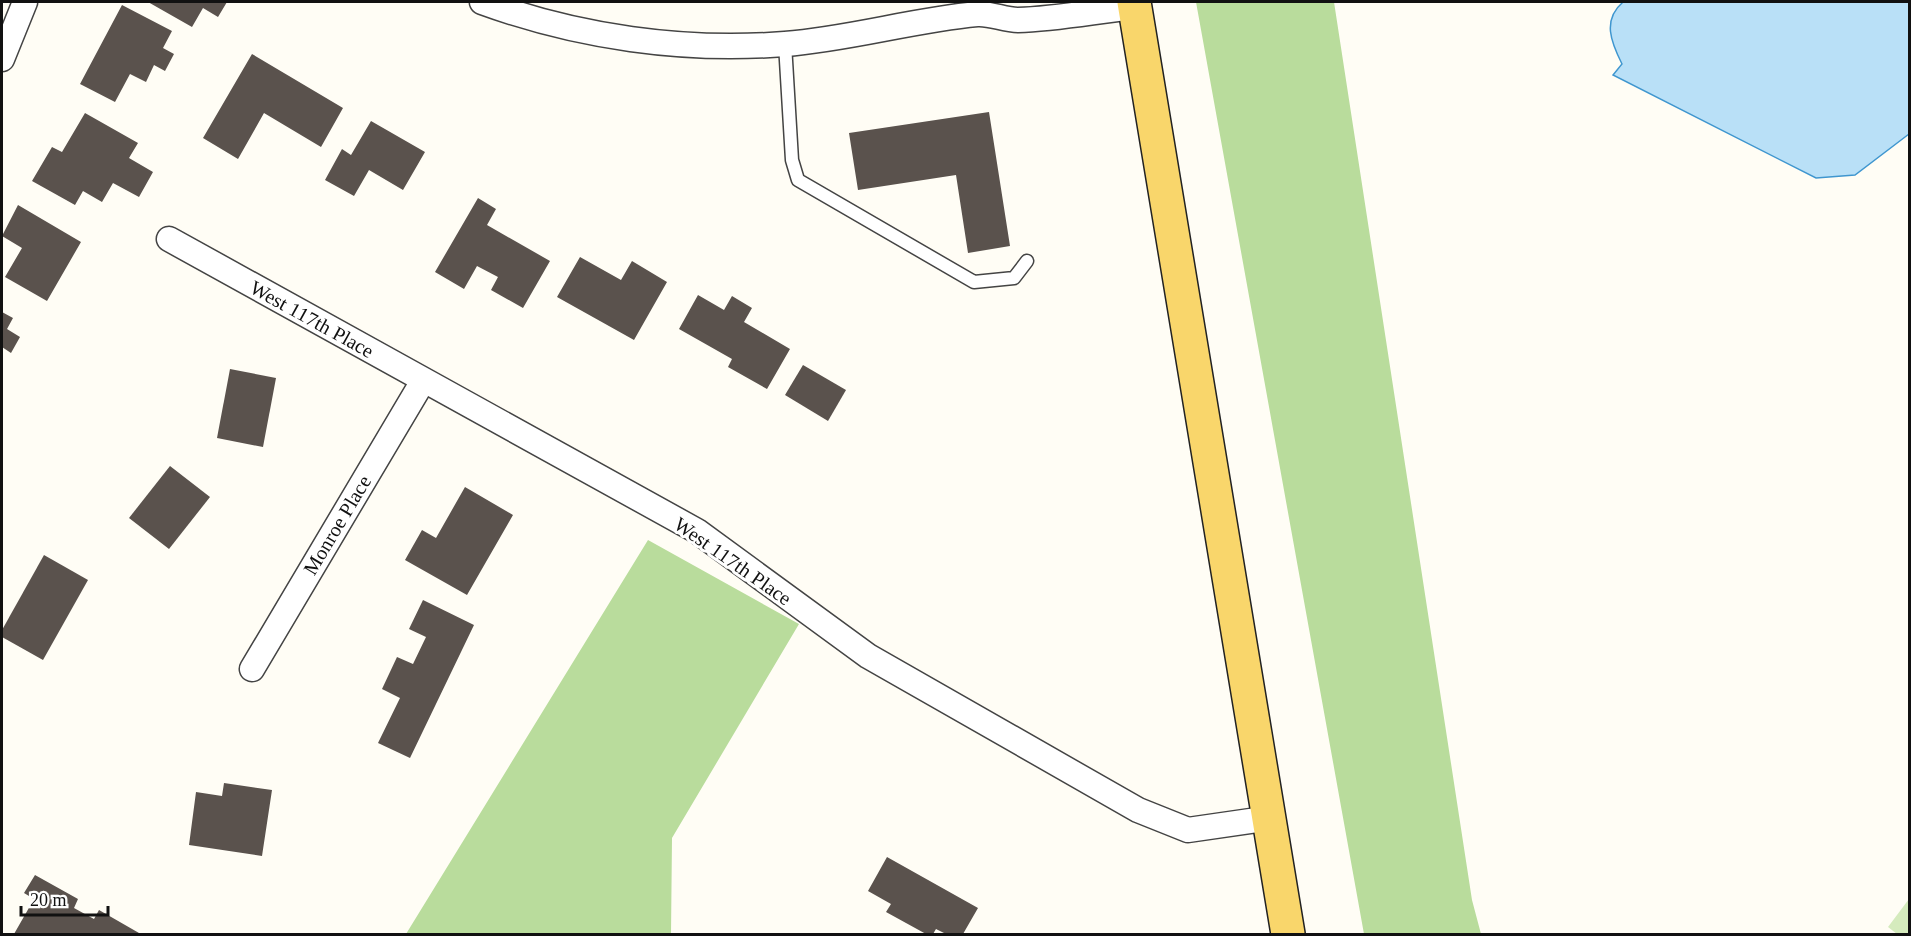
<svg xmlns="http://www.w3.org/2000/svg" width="1911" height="936" viewBox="0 0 1911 936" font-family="'Times New Roman',serif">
  <rect width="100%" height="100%" fill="#fffdf5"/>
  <!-- green -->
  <polygon fill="#d5ebbd" points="1909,899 1909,934 1897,934 1888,927"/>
  <!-- forest -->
  <g fill="#b9dc9c">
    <polygon points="1196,2 1334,2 1472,900 1481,934 1364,934"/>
    <polygon points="648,540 799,624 672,838 671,934 406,934"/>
  </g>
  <!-- water -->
  <path fill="#b9e0f7" stroke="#3f96cf" stroke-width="1.5" d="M1623,2H1909V134L1855,175L1816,178L1613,75L1622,64C1611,42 1602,20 1623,2Z"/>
  <!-- building -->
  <g fill="#5a524d">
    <polygon points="148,2 227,2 218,17 203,8 192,27"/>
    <polygon points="122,5 172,31 163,48 174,54 165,71 154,65 146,82 130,74 115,102 80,84"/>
    <polygon points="252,54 343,108 321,147 264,113 238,159 203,138"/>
    <polygon points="989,112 1010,246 968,253 956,175 858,190 849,133"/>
    <polygon points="85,113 138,143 129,158 153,172 139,197 113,183 102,202 83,191 75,205 32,181 52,147 62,152"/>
    <polygon points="371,121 425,152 403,190 369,170 354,196 325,180 342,149 351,155"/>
    <polygon points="478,198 496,209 487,225 550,261 523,308 491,290 498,277 477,266 464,289 435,272"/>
    <polygon points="18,205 81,242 47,301 5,277 22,248 2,236"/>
    <polygon points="580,257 621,280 632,261 667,282 634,340 557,297"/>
    <polygon points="698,295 724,310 732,296 752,308 744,322 790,349 767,389 728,367 732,359 679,329"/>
    <polygon points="2,312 13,318 7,329 20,337 11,353 2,347"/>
    <polygon points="803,365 846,390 828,421 785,395"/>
    <polygon points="230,369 276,378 263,447 217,438"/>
    <polygon points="170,466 210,497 169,549 129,518"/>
    <polygon points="465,487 513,515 467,595 405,560 422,530 436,538"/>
    <polygon points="44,555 88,580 43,660 2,637 2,630"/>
    <polygon points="423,600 474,625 410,758 378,743 400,698 382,689 397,657 413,664 426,637 409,629"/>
    <polygon points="224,783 272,790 262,856 189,845 196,792 222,796"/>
    <polygon points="887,857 978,908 963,934 946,934 936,929 933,934 926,934 886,912 891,904 868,891"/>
    <polygon points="35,875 78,899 74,908 94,919 99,910 139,933 14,934 34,899 24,893"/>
  </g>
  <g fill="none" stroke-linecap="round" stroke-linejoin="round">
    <!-- service casing -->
    <g stroke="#444" stroke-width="15">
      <polyline id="service" points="785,44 792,160 798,180 974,282 1014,278 1027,261"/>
    </g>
    <!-- minor casing -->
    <g stroke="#444" stroke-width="27">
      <g id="minor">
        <path d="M482,2C578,37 683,52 785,44C849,39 913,20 977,14C991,13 1004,20 1018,20C1057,19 1096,11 1135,7"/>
        <polyline points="2,59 25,2"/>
        <polyline points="169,239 697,531 868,656 1138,810 1188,830 1271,818"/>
        <polyline points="252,669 423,381"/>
      </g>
    </g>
    <!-- primary casing -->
    <g stroke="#222" stroke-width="36">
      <polyline id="primary" points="1134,2 1288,934"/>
    </g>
    <!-- service -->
    <use href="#service" stroke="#fff" stroke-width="12"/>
    <!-- minor -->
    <use href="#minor" stroke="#fff" stroke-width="24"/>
    <!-- primary -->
    <use href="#primary" stroke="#f9d66b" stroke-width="33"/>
  </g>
  <g text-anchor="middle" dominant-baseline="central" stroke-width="6" stroke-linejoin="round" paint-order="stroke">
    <!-- street labels -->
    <g font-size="20" fill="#111" stroke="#fff">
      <text transform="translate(312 319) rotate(29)">West 117th Place</text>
      <text transform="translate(337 525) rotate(-59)">Monroe Place</text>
      <text transform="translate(733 561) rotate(35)">West 117th Place</text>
    </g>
  </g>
  <!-- border -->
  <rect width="1911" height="936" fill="none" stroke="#111111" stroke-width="6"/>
  <!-- scale -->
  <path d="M21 906v9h87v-9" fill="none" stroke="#111111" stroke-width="3"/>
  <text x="30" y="906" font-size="18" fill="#111111" stroke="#ffffff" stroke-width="4.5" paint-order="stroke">20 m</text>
</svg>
